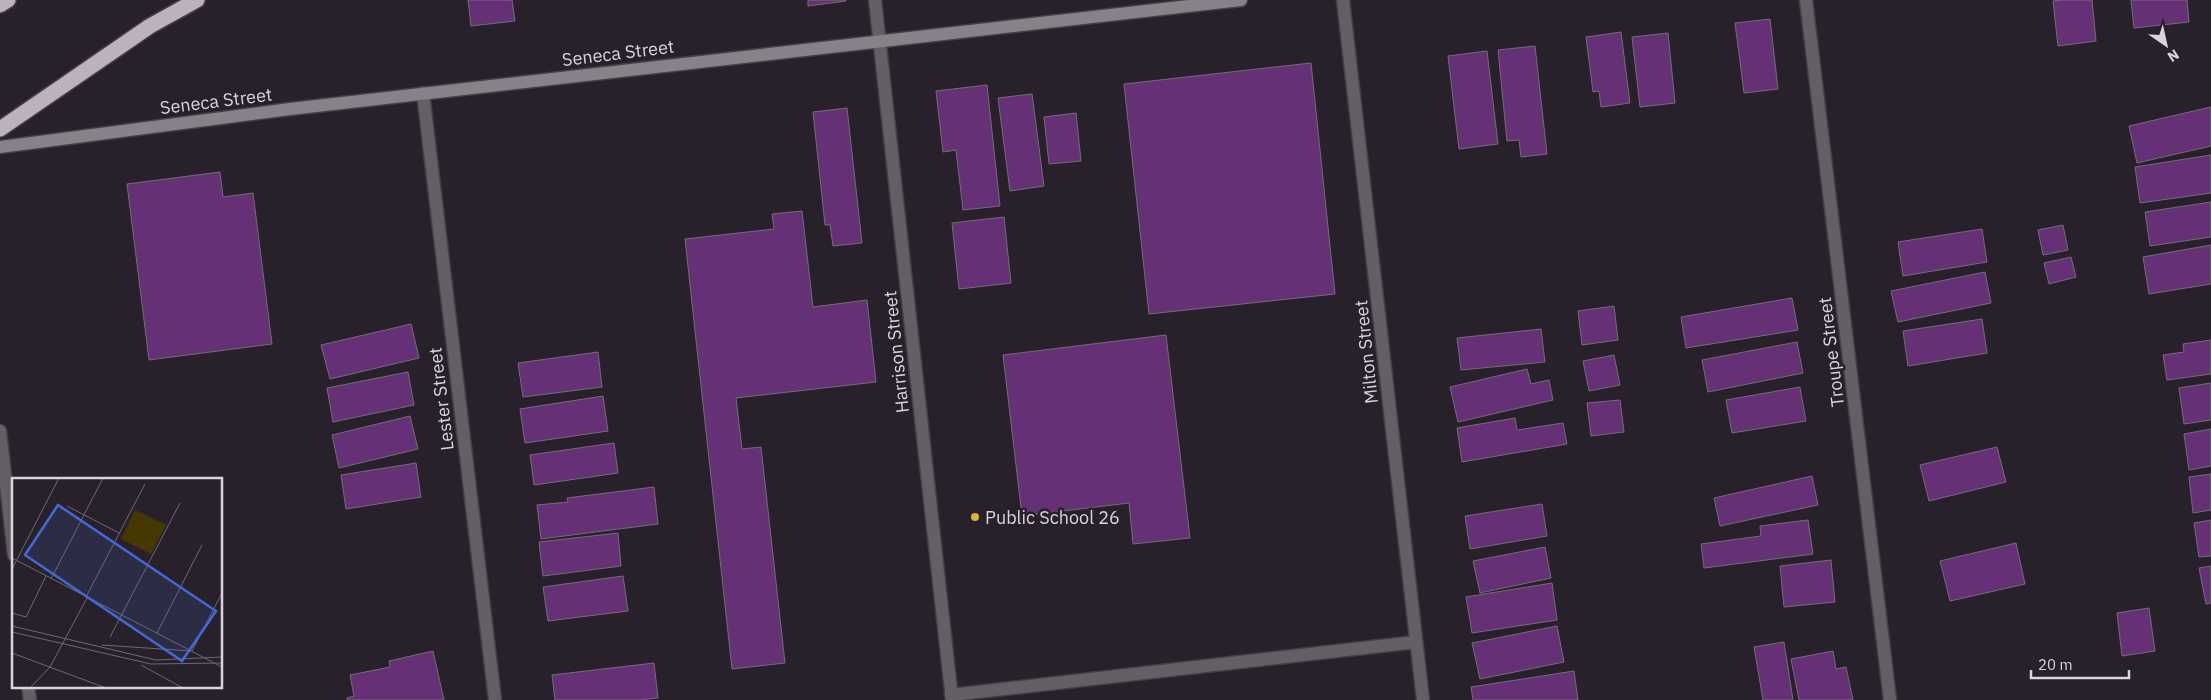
<svg xmlns="http://www.w3.org/2000/svg" width="2211" height="700" viewBox="0 0 2211 700" font-family="'IBM Plex Sans',sans-serif">
  <rect width="100%" height="100%" fill="#28212b"/>
  <!-- building -->
  <g fill="#663077" stroke="#756c78">
    <polygon points="468,0 512,0 515,21 471,26"/>
    <polygon points="808,0 846,0 846,1 808,6"/>
    <polygon points="2062,0 2092,0 2096,41 2058,46 2053,1"/>
    <polygon points="2131,0 2187,0 2189,22 2134,28"/>
    <polygon points="1770,19 1778,89 1744,93 1735,23"/>
    <polygon points="1621,32 1630,103 1601,107 1599,91 1593,92 1586,37"/>
    <polygon points="1668,33 1675,103 1640,107 1632,37"/>
    <polygon points="1535,46 1547,154 1521,157 1519,140 1507,141 1498,50"/>
    <polygon points="1487,51 1498,144 1459,149 1448,56"/>
    <polygon points="1311,63 1335,294 1149,314 1124,84"/>
    <polygon points="987,85 1000,206 963,210 956,150 943,152 936,91"/>
    <polygon points="1032,94 1044,186 1010,191 998,98"/>
    <polygon points="2211,107 2211,146 2137,163 2129,126"/>
    <polygon points="847,108 862,243 833,246 830,225 825,225 813,112"/>
    <polygon points="1076,113 1081,161 1049,164 1044,117"/>
    <polygon points="2211,155 2211,193 2140,203 2135,167"/>
    <polygon points="220,172 223,197 253,193 272,344 149,360 127,184"/>
    <polygon points="2211,202 2211,237 2150,246 2145,212"/>
    <polygon points="802,211 813,307 867,300 876,382 736,398 742,449 761,447 785,663 732,669 685,239 774,229 772,214"/>
    <polygon points="1004,217 1011,283 959,289 952,223"/>
    <polygon points="2063,225 2068,250 2043,255 2038,230"/>
    <polygon points="1982,229 1987,262 1903,276 1898,242"/>
    <polygon points="2211,245 2211,284 2149,294 2143,257"/>
    <polygon points="2071,257 2076,277 2049,284 2044,263"/>
    <polygon points="1985,272 1991,303 1898,322 1891,291"/>
    <polygon points="1792,298 1798,330 1686,348 1681,317"/>
    <polygon points="1614,306 1618,340 1582,345 1578,311"/>
    <polygon points="1982,319 1987,353 1908,366 1903,331"/>
    <polygon points="411,324 419,358 330,379 321,345"/>
    <polygon points="1541,329 1545,362 1461,370 1457,338"/>
    <polygon points="1166,335 1190,538 1133,544 1129,503 1022,516 1003,355"/>
    <polygon points="2211,340 2211,374 2167,380 2163,355 2184,352 2183,344"/>
    <polygon points="1797,342 1803,373 1708,392 1702,360"/>
    <polygon points="598,352 602,387 523,397 518,363"/>
    <polygon points="1614,355 1620,385 1589,391 1583,361"/>
    <polygon points="1527,369 1531,384 1549,380 1553,400 1458,422 1450,387"/>
    <polygon points="408,372 414,405 333,422 327,388"/>
    <polygon points="2211,383 2211,420 2184,424 2179,388"/>
    <polygon points="1800,387 1806,421 1732,433 1726,400"/>
    <polygon points="603,396 608,431 525,443 520,409"/>
    <polygon points="1620,400 1624,432 1591,436 1587,403"/>
    <polygon points="410,416 418,449 339,468 332,435"/>
    <polygon points="1515,418 1517,430 1563,423 1567,444 1462,462 1457,428"/>
    <polygon points="2211,429 2211,466 2189,470 2184,434"/>
    <polygon points="614,443 618,473 534,485 530,455"/>
    <polygon points="1997,447 2006,482 1929,501 1920,465"/>
    <polygon points="416,463 421,497 346,509 341,475"/>
    <polygon points="2211,474 2211,510 2193,513 2189,477"/>
    <polygon points="1812,476 1818,505 1720,526 1714,498"/>
    <polygon points="654,487 658,524 541,539 537,505 568,502 567,498"/>
    <polygon points="1542,504 1547,536 1470,549 1465,516"/>
    <polygon points="1808,520 1813,554 1704,568 1701,544 1761,536 1760,526"/>
    <polygon points="2211,520 2211,556 2199,557 2194,523"/>
    <polygon points="618,533 621,566 543,576 539,542"/>
    <polygon points="2016,543 2025,584 1950,601 1940,561"/>
    <polygon points="1545,547 1551,578 1480,593 1473,561"/>
    <polygon points="1831,560 1835,602 1784,607 1780,566"/>
    <polygon points="2211,566 2211,603 2206,604 2199,568"/>
    <polygon points="623,576 628,611 548,621 543,587"/>
    <polygon points="1552,583 1557,620 1472,633 1466,597"/>
    <polygon points="2149,608 2155,651 2122,656 2117,613"/>
    <polygon points="1557,626 1564,662 1480,679 1472,643"/>
    <polygon points="1784,642 1793,700 1763,700 1754,647"/>
    <polygon points="433,651 444,700 347,700 347,698 354,696 350,675 390,667 389,661"/>
    <polygon points="1833,651 1836,669 1846,667 1853,700 1799,700 1791,659"/>
    <polygon points="654,663 658,698 641,700 555,700 552,675"/>
    <polygon points="1574,671 1578,700 1473,700 1471,687"/>
  </g>
  <g fill="none" stroke-linecap="round" stroke-linejoin="round">
    <!-- lane casing -->
    <g stroke="#443e47" stroke-width="15">
      <polyline id="lane" points="951,695 1416,642"/>
    </g>
    <!-- street casing -->
    <g stroke="#443e47" stroke-width="15">
      <g id="street">
        <polyline points="875,0 952,700"/>
        <polyline points="1343,0 1423,700"/>
        <polyline points="1806,0 1890,700"/>
        <polyline points="423,93 495,700"/>
        <polyline points="0,431 14,555"/>
        <polyline points="28,686 30,700"/>
      </g>
    </g>
    <!-- secondary casing -->
    <g stroke="#443e47" stroke-width="15">
      <polyline id="secondary" points="0,147 290,109 1241,0"/>
    </g>
    <!-- highway casing -->
    <g stroke="#443e47" stroke-width="18">
      <g id="highway">
        <polyline points="0,5 8,0"/>
        <polyline points="0,129 150,26 197,0"/>
      </g>
    </g>
    <!-- lane -->
    <use href="#lane" stroke="#635f64" stroke-width="12"/>
    <!-- street -->
    <use href="#street" stroke="#635f64" stroke-width="12"/>
    <!-- secondary -->
    <use href="#secondary" stroke="#878189" stroke-width="12"/>
    <!-- highway -->
    <use href="#highway" stroke="#bcb2bf" stroke-width="15"/>
  </g>
  <!-- markers -->
  <circle fill="#d6b534" stroke="#28212b" stroke-width="2" cx="975" cy="517" r="5"/>
  <g text-anchor="middle" dominant-baseline="central" stroke-width="5" stroke-linejoin="round" paint-order="stroke">
    <!-- street labels -->
    <g font-size="18" fill="#dad5dc" stroke="#28212b">
      <text transform="translate(618 53) rotate(-7)">Seneca Street</text>
      <text transform="translate(216 101) rotate(-7)">Seneca Street</text>
      <text transform="translate(896 352) rotate(-96)">Harrison Street</text>
      <text transform="translate(1366 352) rotate(-96)">Milton Street</text>
      <text transform="translate(1831 352) rotate(-97)">Troupe Street</text>
      <text transform="translate(441 399) rotate(-97)">Lester Street</text>
    </g>
    <!-- poi labels -->
    <g font-size="18" fill="#dad5dc" stroke="#28212b" text-anchor="start">
      <text x="985" y="517">Public School 26</text>
    </g>
  </g>
  <!-- overview -->
  <g transform="translate(12 478)">
    <rect width="210" height="210" fill="#28212b"/>
    <path d="M123,32L154,47L139,76L109,61Z" fill="#453802"/>
    <path fill="none" stroke="#6f6972" stroke-width="1" d="M55,28L107,55M0,80L210,189M0,91L47,0M39,101L91,0M74,119L133,6M0,135L14,139L34,98M0,148L144,182L210,179M0,154L139,186L210,185M145,155L190,67M98,159L168,25M90,167L179,173M180,173L210,115M0,175L94,210M129,187L171,210M18,210L38,189L75,120"/>
    <path fill="#4369d9" fill-opacity="0.15" stroke="#4369d9" stroke-width="2.5" d="M46,27L204,133L170,183L13,77Z"/>
    <rect width="210" height="210" fill="none" stroke="#dad5dc" stroke-width="2.5"/>
  </g>
  <!-- north arrow -->
  <g transform="translate(2166 45) rotate(146)" stroke="#28212b" stroke-width="4" paint-order="stroke">
  <path d="M0-4L9 19L0 12L-9 19Z" fill="#dad5dc"/>
  <text y="-8" font-size="14" font-weight="bold" text-anchor="middle" fill="#dad5dc">N</text>
  </g>
  <!-- scale -->
  <path d="M2031 670v8h98v-8" fill="none" stroke="#dad5dc" stroke-width="2.5"/>
  <text x="2038" y="670" font-size="15" fill="#dad5dc" stroke="#28212b" stroke-width="4" paint-order="stroke">20 m</text>
</svg>
